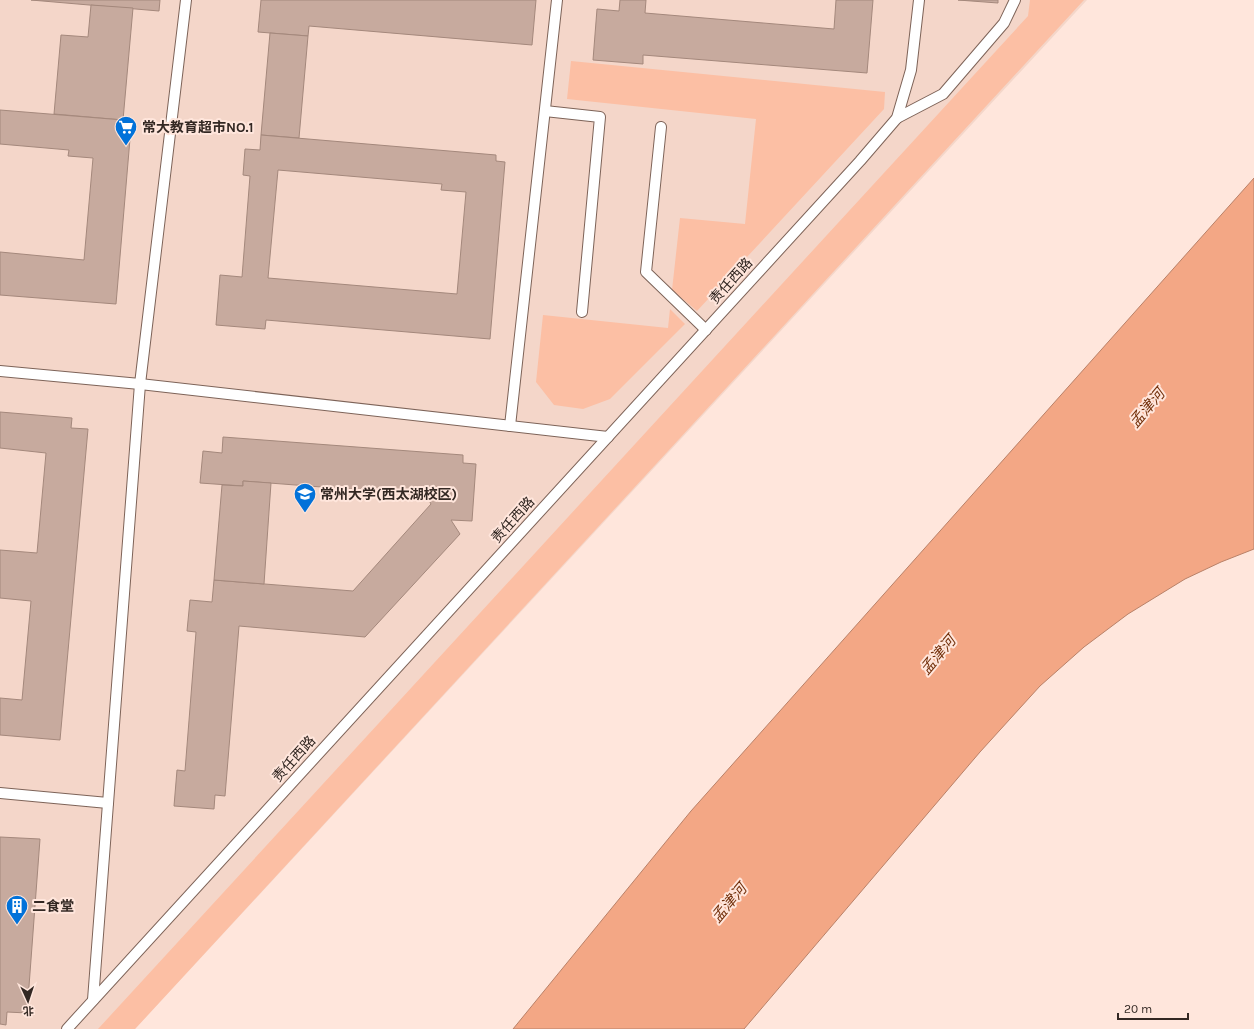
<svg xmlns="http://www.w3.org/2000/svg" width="1254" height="1029" viewBox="0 0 1254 1029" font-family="Karla,'Noto Sans SC',sans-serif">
  <rect width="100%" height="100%" fill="#ffe6dc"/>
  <!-- built -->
  <polygon fill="#f4d6c9" points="0,0 1087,0 135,1029 0,1029"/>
  <!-- green -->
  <g fill="#fcbfa4">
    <polygon points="1030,0 1084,0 135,1029 98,1029 1028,16"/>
    <polygon points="571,61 885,92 884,109 697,311 672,290 680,218 745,224 756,119 567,99"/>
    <polygon points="670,309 685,324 610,399 583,409 554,405 536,382 543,315 668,328"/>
  </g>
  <!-- water -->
  <polygon fill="#f3a785" stroke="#b98168" points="1254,178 1254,549 1221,562 1185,579 1128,614 1084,647 1040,686 980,752 744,1029 513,1029 691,811"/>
  <!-- building -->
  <g fill="#c7aa9e" stroke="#a4887c" fill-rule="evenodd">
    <polygon points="31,0 160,0 159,11"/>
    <polygon points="261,0 536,0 532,45 309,26 308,36 258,32"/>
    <polygon points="620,0 646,0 645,13 834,29 836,0 873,0 867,73 643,55 643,64 593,60 597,9 619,11"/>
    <polygon points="958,0 998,0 998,3"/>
    <polygon points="91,5 133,8 123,120 54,114 61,35 88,37"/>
    <polygon points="270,33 308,36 299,138 261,135"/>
    <polygon points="0,110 123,120 123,127 131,127 116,304 0,295 0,252 84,260 93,158 68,156 69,150 0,144"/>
    <path d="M261,135L496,155V161L505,162L490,339L266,320L265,329L216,325L220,275L242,277L250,176L243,175L245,149L260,150ZM278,170L442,184L441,190L466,192L457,294L268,278Z"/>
    <polygon points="0,412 72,418 71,428 88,429 60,740 0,735 0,698 22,700 31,601 0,598 0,550 37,553 46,453 0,448"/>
    <polygon points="223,437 463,455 463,463 476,464 472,521 451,520 460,534 365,637 239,626 225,796 215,795 214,809 174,806 177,770 185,771 196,632 187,631 190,600 212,602 214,580 353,591 431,504 426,495 243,481 243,486 200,483 203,451 222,453"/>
    <polygon points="243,481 271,483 264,584 214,580 222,485 243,486"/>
    <polygon points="0,837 40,839 27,1013 7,1012 6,1025 0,1024"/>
  </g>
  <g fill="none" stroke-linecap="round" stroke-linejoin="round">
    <!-- lane casing -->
    <g stroke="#7d6358" stroke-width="12">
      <g id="lane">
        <polyline points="545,111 600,117 582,312"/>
        <polyline points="897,118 943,94 1004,23 1015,0"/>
        <polyline points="661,127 646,272 706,330"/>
        <polyline points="0,371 140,384 608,437"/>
        <polyline points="510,426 557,0"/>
        <polyline points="0,793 108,803"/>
        <polyline points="93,1000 140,384 186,0"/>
        <polyline points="67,1029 860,161 897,118 911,70 919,0"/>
      </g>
    </g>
    <!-- lane -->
    <use href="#lane" stroke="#fff" stroke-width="10"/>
  </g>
  <!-- icons -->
  <defs>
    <g id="supermarket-pin" transform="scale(1.15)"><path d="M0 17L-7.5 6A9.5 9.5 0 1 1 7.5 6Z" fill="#0272d9" stroke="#ffe6dc"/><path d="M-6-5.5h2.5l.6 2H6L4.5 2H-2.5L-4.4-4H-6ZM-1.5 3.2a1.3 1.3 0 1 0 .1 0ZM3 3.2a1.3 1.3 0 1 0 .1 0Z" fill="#fff"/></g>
    <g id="university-pin" transform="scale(1.15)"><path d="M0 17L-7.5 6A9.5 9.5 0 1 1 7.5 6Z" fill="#0272d9" stroke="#ffe6dc"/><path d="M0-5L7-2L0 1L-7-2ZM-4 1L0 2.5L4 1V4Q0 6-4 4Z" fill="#fff"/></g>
    <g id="building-pin" transform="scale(1.15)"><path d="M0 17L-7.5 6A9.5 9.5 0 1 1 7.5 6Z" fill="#0272d9" stroke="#ffe6dc"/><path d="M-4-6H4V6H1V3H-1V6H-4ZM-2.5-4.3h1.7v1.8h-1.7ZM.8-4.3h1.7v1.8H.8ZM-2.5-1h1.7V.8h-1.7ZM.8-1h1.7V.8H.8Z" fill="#fff"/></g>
  </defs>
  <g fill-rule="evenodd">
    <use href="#supermarket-pin" x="126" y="127"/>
    <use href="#university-pin" x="305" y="494"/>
    <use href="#building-pin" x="17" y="906"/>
  </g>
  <g text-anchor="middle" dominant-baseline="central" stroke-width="4" stroke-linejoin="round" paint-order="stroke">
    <!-- poi labels -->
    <g font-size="14" font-weight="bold" fill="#332823" stroke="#ffe6dc" text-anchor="start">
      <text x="142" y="127">常大教育超市NO.1</text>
      <text x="320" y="494">常州大学(西太湖校区)</text>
      <text x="32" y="906">二食堂</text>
    </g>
    <!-- street labels -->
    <g font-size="14" fill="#332823" stroke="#ffe6dc">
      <text transform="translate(731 281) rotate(-48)">责任西路</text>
      <text transform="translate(513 520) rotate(-48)">责任西路</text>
      <text transform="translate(294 759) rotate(-48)">责任西路</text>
    </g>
    <!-- water labels -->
    <g font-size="15" font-style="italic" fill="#73300b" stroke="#ffe6dc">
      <text transform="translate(1147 408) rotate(-50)">孟津河</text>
      <text transform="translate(938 655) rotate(-50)">孟津河</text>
      <text transform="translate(729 903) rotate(-50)">孟津河</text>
    </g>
  </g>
  <!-- north arrow -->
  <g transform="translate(28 1001) rotate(177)" stroke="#ffe6dc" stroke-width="3" paint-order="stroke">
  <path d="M0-3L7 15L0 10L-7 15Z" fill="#332823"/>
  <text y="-6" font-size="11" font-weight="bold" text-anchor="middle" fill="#332823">北</text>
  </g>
  <!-- scale -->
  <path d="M1118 1013v6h70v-6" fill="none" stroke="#332823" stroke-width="2"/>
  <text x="1124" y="1013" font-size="12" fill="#332823" stroke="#ffe6dc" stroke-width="3" paint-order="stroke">20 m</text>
</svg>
